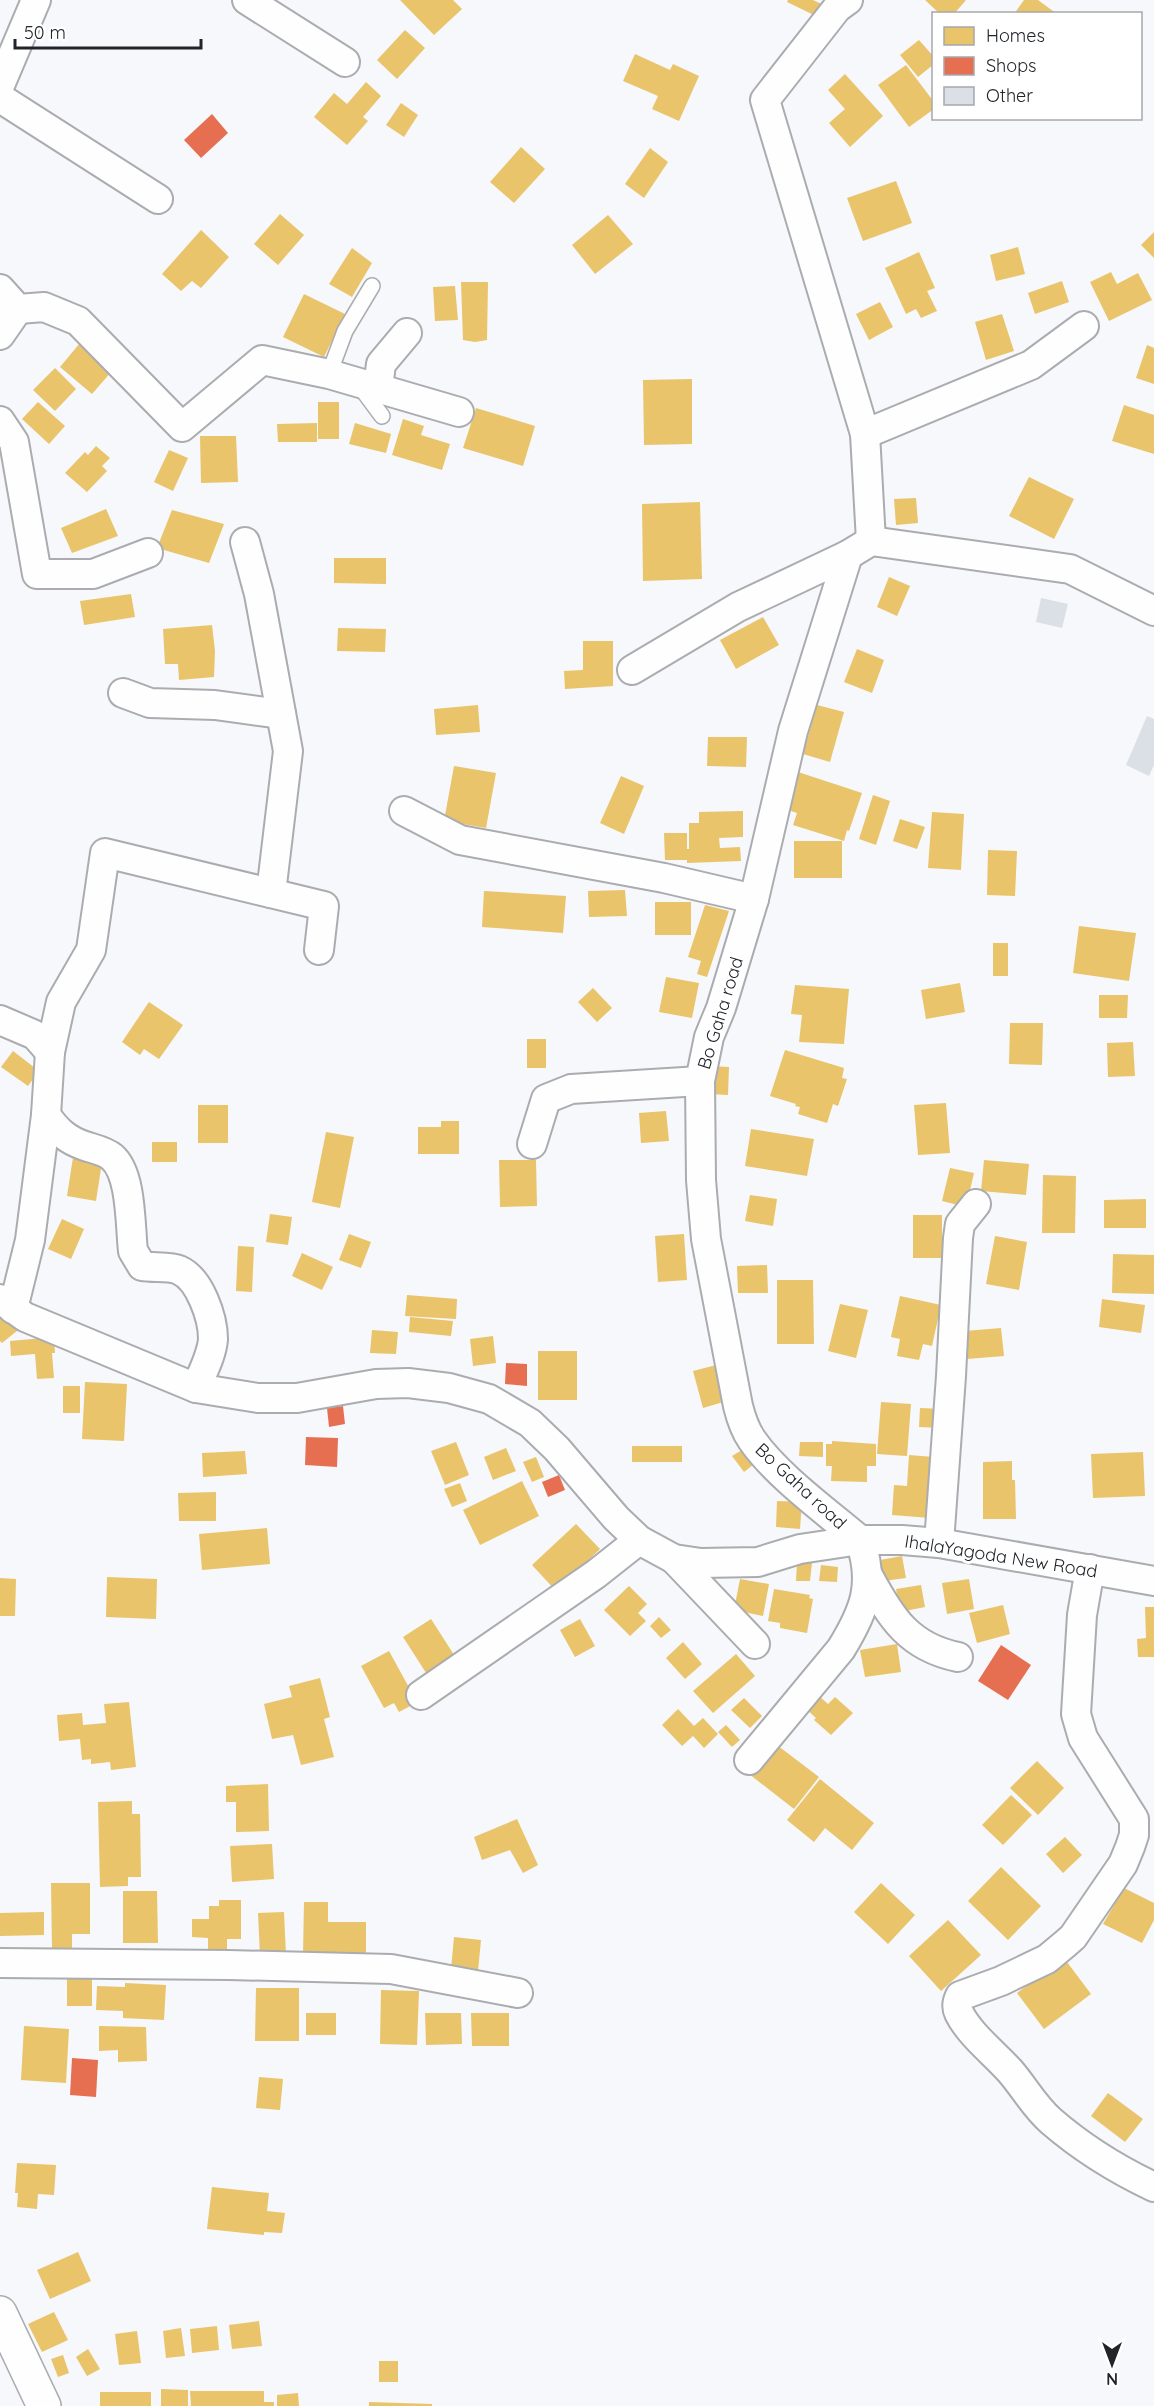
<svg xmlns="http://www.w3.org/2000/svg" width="1154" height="2406" viewBox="0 0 1154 2406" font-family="Quicksand,sans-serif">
  <rect width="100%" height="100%" fill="#f6f8fb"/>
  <!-- homes -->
  <g fill="#e9c46a">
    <polygon points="400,0 453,0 462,9 434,35"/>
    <polygon points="788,0 813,0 826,6 820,18 787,2"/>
    <polygon points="925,0 966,0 954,14 940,14"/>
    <polygon points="1024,0 1038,0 1057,14 1014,14"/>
    <polygon points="405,30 425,48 397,79 377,60"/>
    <polygon points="919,40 934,57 934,64 918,77 900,55"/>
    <polygon points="635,54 670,70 673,64 699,76 679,121 652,109 658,96 623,81"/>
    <polygon points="906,65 934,102 934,109 909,127 878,85"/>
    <polygon points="845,74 883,116 850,147 829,123 845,109 828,90"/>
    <polygon points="366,82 381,96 363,117 368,121 347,145 314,117 334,93 347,104"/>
    <polygon points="401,103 418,115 404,137 386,125"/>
    <polygon points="521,147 545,169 514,203 490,182"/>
    <polygon points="650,148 668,162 644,198 625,184"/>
    <polygon points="896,181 912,223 863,241 847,198"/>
    <polygon points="280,214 304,235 278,265 254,244"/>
    <polygon points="608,215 633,244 595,274 572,245"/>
    <polygon points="201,230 229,257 201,288 192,281 181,291 162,274"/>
    <polygon points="1154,232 1154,258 1141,245"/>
    <polygon points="1018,247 1025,274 996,281 990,255"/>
    <polygon points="352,248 372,263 352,297 329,284"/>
    <polygon points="919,252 935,288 927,291 937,311 921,318 916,309 906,314 885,268"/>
    <polygon points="1111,272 1117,284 1138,273 1152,300 1109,321 1090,282"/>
    <polygon points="1062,281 1069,302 1035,314 1028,293"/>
    <polygon points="461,282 488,282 487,340 475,342 463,340"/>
    <polygon points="455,286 458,320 435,321 433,287"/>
    <polygon points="304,294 345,314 324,357 283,337"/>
    <polygon points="880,302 893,327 869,340 856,314"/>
    <polygon points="1002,314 1014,351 986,360 975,322"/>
    <polygon points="80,343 112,371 92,394 60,367"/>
    <polygon points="1147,345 1154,348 1154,384 1136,378"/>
    <polygon points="55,368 76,389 55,411 33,390"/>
    <polygon points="692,379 692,444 644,445 643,380"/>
    <polygon points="38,402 65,426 49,444 22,419"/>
    <rect x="318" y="402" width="21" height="37"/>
    <polygon points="1124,405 1154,415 1154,454 1112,441"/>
    <polygon points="476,408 535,426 523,466 463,448"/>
    <polygon points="403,419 424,426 421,435 450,444 442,470 392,455"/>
    <polygon points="317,423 317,442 278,442 277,424"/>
    <polygon points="355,423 391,434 386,453 349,444"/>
    <polygon points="200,436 236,436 238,482 201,483"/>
    <polygon points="96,446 110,458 102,466 107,471 87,492 65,473 85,452 88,455"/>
    <polygon points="169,450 188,458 173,491 154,482"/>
    <polygon points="1029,477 1074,499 1054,539 1009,516"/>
    <polygon points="916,498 918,523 896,525 894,499"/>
    <polygon points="700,502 702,579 643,581 642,504"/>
    <polygon points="106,509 118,536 72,553 61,528"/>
    <polygon points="172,510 224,524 209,563 157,548"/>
    <polygon points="334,558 386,558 386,584 334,583"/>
    <polygon points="889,577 910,586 897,616 877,607"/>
    <polygon points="131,594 135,617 84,625 80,601"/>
    <polygon points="763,617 779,645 736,669 720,640"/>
    <polygon points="212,625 215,651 214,677 179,680 178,664 165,664 163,629"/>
    <polygon points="338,628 386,629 385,652 337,651"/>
    <polygon points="583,641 613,641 613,686 565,689 564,671 583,670"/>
    <polygon points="857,649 884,660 872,693 844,682"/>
    <polygon points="478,705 480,732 436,735 434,709"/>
    <polygon points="817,705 844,712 830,762 803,754"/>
    <polygon points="708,737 747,737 746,767 707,766"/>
    <polygon points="454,766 496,773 486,828 444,821"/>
    <polygon points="795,771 862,793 849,831 847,830 844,841 793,825 797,813 782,808"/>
    <polygon points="621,776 644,786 624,834 600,823"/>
    <polygon points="873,795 890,801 876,845 859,839"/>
    <polygon points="743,811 743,837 719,838 720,848 740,847 741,861 687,863 687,860 665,860 664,833 687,833 687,849 689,849 689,823 699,823 699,812"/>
    <polygon points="932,812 964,814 961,870 928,868"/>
    <polygon points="900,819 925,827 917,849 893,841"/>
    <rect x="794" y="841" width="48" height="37"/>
    <polygon points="988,850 1017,851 1015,896 987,895"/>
    <polygon points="625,890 627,916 589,917 588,891"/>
    <polygon points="484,891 566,896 563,933 482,927"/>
    <rect x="655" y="902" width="36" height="33"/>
    <polygon points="705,905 729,911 707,977 697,974 701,961 688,957"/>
    <polygon points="1079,926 1136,933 1129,981 1073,973"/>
    <rect x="993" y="943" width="15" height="33"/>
    <polygon points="666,977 699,983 692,1018 659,1012"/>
    <polygon points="960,983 965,1012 926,1019 921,990"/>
    <polygon points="795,985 849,989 844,1044 799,1042 802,1015 791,1014"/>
    <polygon points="593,988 612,1008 597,1022 578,1002"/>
    <polygon points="1099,995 1128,995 1127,1018 1099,1018"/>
    <polygon points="149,1002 183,1025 159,1059 144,1049 140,1055 122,1042"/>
    <polygon points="1010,1023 1043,1023 1042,1065 1009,1064"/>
    <rect x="527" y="1039" width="19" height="29"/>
    <polygon points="1133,1042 1135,1076 1108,1077 1107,1043"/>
    <polygon points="785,1050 844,1068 842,1078 847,1079 838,1106 833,1104 827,1123 798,1114 800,1107 795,1106 796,1104 770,1096"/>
    <polygon points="13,1051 39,1071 28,1086 1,1067"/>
    <polygon points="710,1066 729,1067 728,1095 709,1094"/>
    <polygon points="946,1103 950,1153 918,1155 914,1105"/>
    <rect x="198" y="1105" width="30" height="38"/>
    <polygon points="666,1111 669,1141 641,1143 639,1113"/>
    <polygon points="441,1121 459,1121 459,1154 418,1154 418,1127 441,1127"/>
    <polygon points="751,1129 814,1139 807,1176 745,1166"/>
    <polygon points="326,1132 354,1137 340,1208 312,1202"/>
    <rect x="152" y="1142" width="25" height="20"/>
    <polygon points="74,1151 103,1156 96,1201 67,1196"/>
    <polygon points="499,1160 536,1160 537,1206 500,1207"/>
    <polygon points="984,1160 1029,1164 1026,1195 981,1191"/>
    <polygon points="950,1168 974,1173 966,1207 942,1201"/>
    <polygon points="1043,1175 1076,1176 1075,1233 1042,1233"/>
    <polygon points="750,1195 777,1199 773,1226 745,1221"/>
    <polygon points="1146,1199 1146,1228 1104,1228 1104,1200"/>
    <polygon points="270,1214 292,1217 288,1245 266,1242"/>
    <rect x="913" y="1215" width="29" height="43"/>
    <polygon points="62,1219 84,1229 71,1259 48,1249"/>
    <polygon points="349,1234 371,1242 361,1268 339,1260"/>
    <polygon points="684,1234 687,1280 658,1282 655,1236"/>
    <polygon points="995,1236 1027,1242 1019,1290 986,1284"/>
    <polygon points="238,1246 254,1247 252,1292 236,1291"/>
    <polygon points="302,1253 333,1267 322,1290 292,1276"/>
    <polygon points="1113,1254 1154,1255 1154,1294 1112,1293"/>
    <polygon points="767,1265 768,1293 738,1293 737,1266"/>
    <polygon points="777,1280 813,1280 814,1344 777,1344"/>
    <polygon points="407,1295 457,1299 456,1319 405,1316"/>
    <polygon points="900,1296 941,1305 932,1346 923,1344 919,1360 897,1356 900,1339 891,1337"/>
    <polygon points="1102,1299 1145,1305 1141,1333 1099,1327"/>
    <polygon points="840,1304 868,1310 856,1358 828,1351"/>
    <polygon points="0,1311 17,1331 2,1343 0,1341"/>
    <polygon points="410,1317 453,1321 451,1336 409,1332"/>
    <polygon points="1001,1328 1004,1356 967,1359 965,1331"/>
    <polygon points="372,1330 398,1332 396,1354 370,1353"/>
    <polygon points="493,1336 496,1363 473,1366 470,1339"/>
    <polygon points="54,1337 55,1353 52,1353 54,1378 37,1379 35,1354 11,1356 10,1341"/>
    <rect x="538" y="1351" width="39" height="49"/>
    <polygon points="720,1364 730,1400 703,1408 693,1371"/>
    <polygon points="85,1382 127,1384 124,1441 82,1439"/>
    <rect x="63" y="1386" width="17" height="27"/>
    <polygon points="881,1402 911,1404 907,1456 877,1454"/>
    <polygon points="920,1408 942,1409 941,1428 919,1427"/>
    <polygon points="832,1441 876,1444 876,1466 867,1466 867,1482 831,1481 832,1466 826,1466 826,1444 832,1444"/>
    <polygon points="456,1442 469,1475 445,1485 431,1451"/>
    <polygon points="800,1442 823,1442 823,1457 799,1456"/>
    <rect x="632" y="1446" width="50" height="16"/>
    <polygon points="506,1448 516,1471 493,1480 484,1457"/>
    <polygon points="742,1450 753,1465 744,1472 732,1456"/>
    <polygon points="245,1451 247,1474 203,1477 202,1453"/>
    <polygon points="1143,1452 1145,1496 1093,1498 1091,1454"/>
    <polygon points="909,1455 934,1457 930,1518 892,1515 894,1485 907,1486"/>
    <polygon points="536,1457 544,1477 532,1482 523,1462"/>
    <polygon points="1012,1461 1012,1480 1015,1480 1016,1519 983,1519 983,1462"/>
    <polygon points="522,1481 539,1516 480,1545 463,1510"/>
    <polygon points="460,1483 467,1501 452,1507 444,1489"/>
    <polygon points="216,1492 216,1521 179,1521 178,1493"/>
    <polygon points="777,1501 802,1502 800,1529 776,1527"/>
    <polygon points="576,1524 600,1549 556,1591 532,1565"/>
    <polygon points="267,1528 270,1564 202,1570 199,1534"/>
    <polygon points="902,1556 906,1578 884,1581 880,1560"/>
    <polygon points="797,1562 812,1563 810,1581 796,1581"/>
    <polygon points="821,1565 838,1567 837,1582 819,1581"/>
    <polygon points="107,1577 157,1579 156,1619 106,1617"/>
    <polygon points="0,1578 16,1579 15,1616 0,1616"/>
    <polygon points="740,1579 769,1584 763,1616 734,1610"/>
    <polygon points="969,1579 974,1609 947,1614 942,1583"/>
    <polygon points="921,1585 925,1607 900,1612 896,1589"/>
    <polygon points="629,1586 647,1604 638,1613 646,1621 630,1636 604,1610"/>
    <polygon points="774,1589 810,1595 809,1598 813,1599 807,1633 780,1628 780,1623 768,1621"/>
    <polygon points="1003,1605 1010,1634 977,1643 969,1613"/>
    <polygon points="1145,1607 1154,1607 1154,1657 1138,1657 1137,1639 1146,1638"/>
    <polygon points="659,1617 671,1630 661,1638 650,1626"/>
    <polygon points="431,1619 458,1661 430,1679 403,1637"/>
    <polygon points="580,1619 595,1646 575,1657 560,1630"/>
    <polygon points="683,1642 702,1664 685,1679 666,1658"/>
    <polygon points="897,1644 901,1672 865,1677 860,1650"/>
    <polygon points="389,1651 412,1693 414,1704 399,1712 394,1703 384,1708 361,1666"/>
    <polygon points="736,1654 755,1676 713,1713 693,1691"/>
    <polygon points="320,1678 330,1717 324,1719 334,1757 301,1765 293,1735 272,1739 264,1704 292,1697 289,1686"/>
    <polygon points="818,1695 828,1704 835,1697 853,1713 831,1735 814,1720 816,1718 805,1708"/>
    <polygon points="744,1698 762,1716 750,1728 731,1710"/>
    <polygon points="129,1702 136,1767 111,1770 110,1762 91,1764 91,1759 82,1760 80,1739 59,1741 57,1715 82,1713 83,1725 106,1723 104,1704"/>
    <polygon points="678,1709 694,1726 703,1718 718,1734 704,1748 693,1736 682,1746 662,1725"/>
    <polygon points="726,1725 740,1740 732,1747 718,1732"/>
    <polygon points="773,1742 819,1777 794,1809 749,1774"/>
    <polygon points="1037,1761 1064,1788 1038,1815 1010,1788"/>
    <polygon points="820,1779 874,1823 852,1850 825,1828 814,1842 787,1820"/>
    <polygon points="268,1784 269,1831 236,1832 236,1802 226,1802 226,1786"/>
    <polygon points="1011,1795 1032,1815 1003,1845 982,1825"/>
    <polygon points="132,1801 132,1814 140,1814 141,1877 128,1877 128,1886 100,1887 98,1802"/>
    <polygon points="517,1819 538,1865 523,1873 510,1850 482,1860 474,1837"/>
    <polygon points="1065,1837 1082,1855 1063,1873 1046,1854"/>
    <polygon points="272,1844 274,1879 232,1882 230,1846"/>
    <polygon points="1001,1867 1041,1906 1008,1940 968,1901"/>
    <polygon points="51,1883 90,1883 90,1934 72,1934 72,1950 52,1950"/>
    <polygon points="881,1883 915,1915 888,1944 854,1912"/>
    <polygon points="1124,1888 1154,1903 1154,1920 1142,1943 1103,1924"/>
    <polygon points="123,1891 157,1891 158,1943 123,1943"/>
    <polygon points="219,1900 241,1900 241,1939 227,1939 227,1952 208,1952 208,1938 192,1937 192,1919 209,1919 209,1906 219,1906"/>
    <polygon points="304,1902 328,1902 328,1922 366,1922 366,1956 303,1955"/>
    <polygon points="44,1912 44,1935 0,1936 0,1913"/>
    <polygon points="284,1912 286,1955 260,1956 258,1913"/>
    <polygon points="948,1920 981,1955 941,1991 909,1956"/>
    <polygon points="454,1937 481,1940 478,1971 451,1969"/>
    <polygon points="1064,1958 1091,1994 1044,2029 1017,1993"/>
    <rect x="67" y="1977" width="25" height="29"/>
    <polygon points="125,1983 166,1985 164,2020 123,2018 123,2011 96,2010 97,1986 125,1987"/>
    <polygon points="256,1988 299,1988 299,2041 255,2041"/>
    <polygon points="381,1990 419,1991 417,2045 380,2044"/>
    <rect x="306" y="2013" width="30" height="22"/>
    <polygon points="425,2013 461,2013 462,2044 426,2045"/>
    <polygon points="471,2013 509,2013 509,2046 472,2046"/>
    <polygon points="24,2026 69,2029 66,2083 21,2080"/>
    <polygon points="99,2026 146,2027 147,2061 118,2062 118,2050 99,2051"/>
    <polygon points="259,2077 283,2079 280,2110 256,2108"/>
    <polygon points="1108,2093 1143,2119 1125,2142 1091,2116"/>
    <polygon points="17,2163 56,2165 54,2195 38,2194 37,2209 17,2207 18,2193 15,2193"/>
    <polygon points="212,2187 269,2193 267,2211 285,2213 282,2233 264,2232 264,2235 207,2229"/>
    <polygon points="78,2252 91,2281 50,2299 37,2270"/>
    <polygon points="54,2312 68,2340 42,2352 28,2324"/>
    <polygon points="259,2321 262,2346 232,2349 229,2325"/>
    <polygon points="217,2326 219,2350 192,2353 190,2329"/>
    <polygon points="181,2328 185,2356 166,2358 163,2331"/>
    <polygon points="137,2331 141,2363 119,2365 115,2334"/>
    <polygon points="88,2349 100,2369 87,2376 76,2357"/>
    <polygon points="63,2355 69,2373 58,2377 51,2359"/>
    <rect x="379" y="2361" width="19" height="21"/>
    <polygon points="161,2389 188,2390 188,2406 161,2406"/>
    <polygon points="190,2391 264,2391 264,2402 274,2402 274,2406 191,2406"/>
    <rect x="100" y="2392" width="51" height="14"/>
    <polygon points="298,2393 299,2406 277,2406 277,2395"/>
    <polygon points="369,2402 432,2404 432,2406 369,2406"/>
  </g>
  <!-- shops -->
  <g fill="#e76f51">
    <polygon points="212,114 228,133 201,158 184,140"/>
    <polygon points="506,1363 527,1364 527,1386 505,1384"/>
    <polygon points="343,1406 345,1424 329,1427 327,1408"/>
    <polygon points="306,1437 338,1438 337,1467 305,1465"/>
    <polygon points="559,1475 565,1490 548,1497 542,1482"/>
    <polygon points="1001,1645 1031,1665 1008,1700 978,1681"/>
    <polygon points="72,2058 98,2060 96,2097 70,2095"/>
  </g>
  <!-- building -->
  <g fill="#dbdfe6">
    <polygon points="1041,598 1068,604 1062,628 1036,622"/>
    <polygon points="1147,716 1154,719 1154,765 1149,776 1126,765"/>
  </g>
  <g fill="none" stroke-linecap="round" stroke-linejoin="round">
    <!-- service casing -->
    <g stroke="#aaacb0" stroke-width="18">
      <g id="service">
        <polyline points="329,374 345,331 372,286"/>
        <polyline points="359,385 382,416"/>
      </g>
    </g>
    <!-- minor casing -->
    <g stroke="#aaacb0" stroke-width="32">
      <g id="minor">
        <polyline points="247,0 345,62"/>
        <polyline points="848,0 837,8 765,100 865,434 871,541"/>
        <polyline points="0,85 36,0"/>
        <polyline points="0,98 158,199"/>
        <polyline points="0,289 18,309 44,307 78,321 182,427 262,360 329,374 459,412"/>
        <polyline points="0,335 18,309"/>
        <polyline points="378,388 381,364 407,333"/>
        <polyline points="0,421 14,442 37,574 93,574 148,553"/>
        <polyline points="865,434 1031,365 1084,326"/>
        <polyline points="245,542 259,594 288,751 271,893"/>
        <polyline points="632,670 738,607 848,555 871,541 1070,569 1154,611"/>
        <polyline points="123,693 150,703 215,705 281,714"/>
        <polyline points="404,811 460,840 664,878 754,899"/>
        <polyline points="0,1020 35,1035 50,1052"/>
        <path d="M46,1115C57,1131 67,1140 85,1146C94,1149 105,1151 112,1157C132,1174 130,1226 133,1251L142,1266C153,1268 170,1266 179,1270C200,1279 213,1318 213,1339C212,1355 202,1373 196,1388"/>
        <polyline points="532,1144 546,1099 571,1089 700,1081"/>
        <polyline points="0,1299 25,1317 196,1388 258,1398 297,1398 376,1384 408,1383 449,1388 489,1399 530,1423 557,1449 616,1518 639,1540 674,1559 701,1563 758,1562 800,1549 860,1540 902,1540 939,1543 1154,1581"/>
        <polyline points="13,1309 30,1240 46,1115 50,1052 61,1002 91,950 105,853 324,906 319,950"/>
        <polyline points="939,1543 951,1376 958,1238 960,1224 976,1204"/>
        <polyline points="674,1559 755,1644"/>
        <path d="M1090,1569L1082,1615L1076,1714L1083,1738L1134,1819V1835L1130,1847L1123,1864L1073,1937L1065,1944L1047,1959L1001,1981L960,1996C957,2002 956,2007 959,2013C970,2035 994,2053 1010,2071C1024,2087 1034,2106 1051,2121C1081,2147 1118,2170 1154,2187"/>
        <path d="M869,1577C891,1618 909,1647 958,1657"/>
        <polyline points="421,1695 596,1574 639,1540"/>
        <path d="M749,1760L841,1649C865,1610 875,1584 860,1540C827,1512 776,1475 752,1440C745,1430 741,1418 738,1406L706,1239L701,1180L700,1081L709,1037L721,1008L754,899L793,731L848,555"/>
        <polyline points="0,1963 229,1965 391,1969 518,1993"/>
      </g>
    </g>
    <!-- primary casing -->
    <g stroke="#aaacb0" stroke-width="36">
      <polyline id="primary" points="0,2313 44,2406"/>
    </g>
    <!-- service -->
    <use href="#service" stroke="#fefefe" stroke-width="15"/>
    <!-- minor -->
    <use href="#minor" stroke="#fefefe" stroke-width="28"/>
    <!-- primary -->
    <use href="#primary" stroke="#fefefe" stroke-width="33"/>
  </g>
  <g text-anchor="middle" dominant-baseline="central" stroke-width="6" stroke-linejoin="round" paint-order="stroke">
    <!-- street labels -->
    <g font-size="18" fill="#21252a" stroke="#fff">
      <text transform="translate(720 1013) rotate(-73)">Bo Gaha road</text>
      <text transform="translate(801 1486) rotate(43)">Bo Gaha road</text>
      <text transform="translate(1001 1556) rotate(9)">IhalaYagoda New Road</text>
    </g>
  </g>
  <!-- legend -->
  <rect x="932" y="12" width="210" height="108" fill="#ffffff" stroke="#a6a8aa" stroke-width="1.5"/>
  <rect x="944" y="27" width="30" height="18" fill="#e9c46a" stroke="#a6a8aa" stroke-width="1.5"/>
  <text x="986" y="42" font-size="18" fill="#21252a">Homes</text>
  <rect x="944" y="57" width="30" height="18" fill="#e76f51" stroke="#a6a8aa" stroke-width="1.5"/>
  <text x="986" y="72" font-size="18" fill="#21252a">Shops</text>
  <rect x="944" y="87" width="30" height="18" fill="#dbdfe6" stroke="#a6a8aa" stroke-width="1.5"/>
  <text x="986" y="102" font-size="18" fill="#21252a">Other</text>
  <!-- north arrow -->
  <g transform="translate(1112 2364) rotate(180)" stroke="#ffffff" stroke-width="4.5" paint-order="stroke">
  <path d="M0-4.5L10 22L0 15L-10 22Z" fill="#21252a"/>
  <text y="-9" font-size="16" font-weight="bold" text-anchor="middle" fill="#21252a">N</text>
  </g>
  <!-- scale -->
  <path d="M15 39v9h186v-9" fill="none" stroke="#21252a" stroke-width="3"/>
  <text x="24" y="39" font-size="18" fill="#21252a" stroke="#ffffff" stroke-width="4.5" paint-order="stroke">50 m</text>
</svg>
